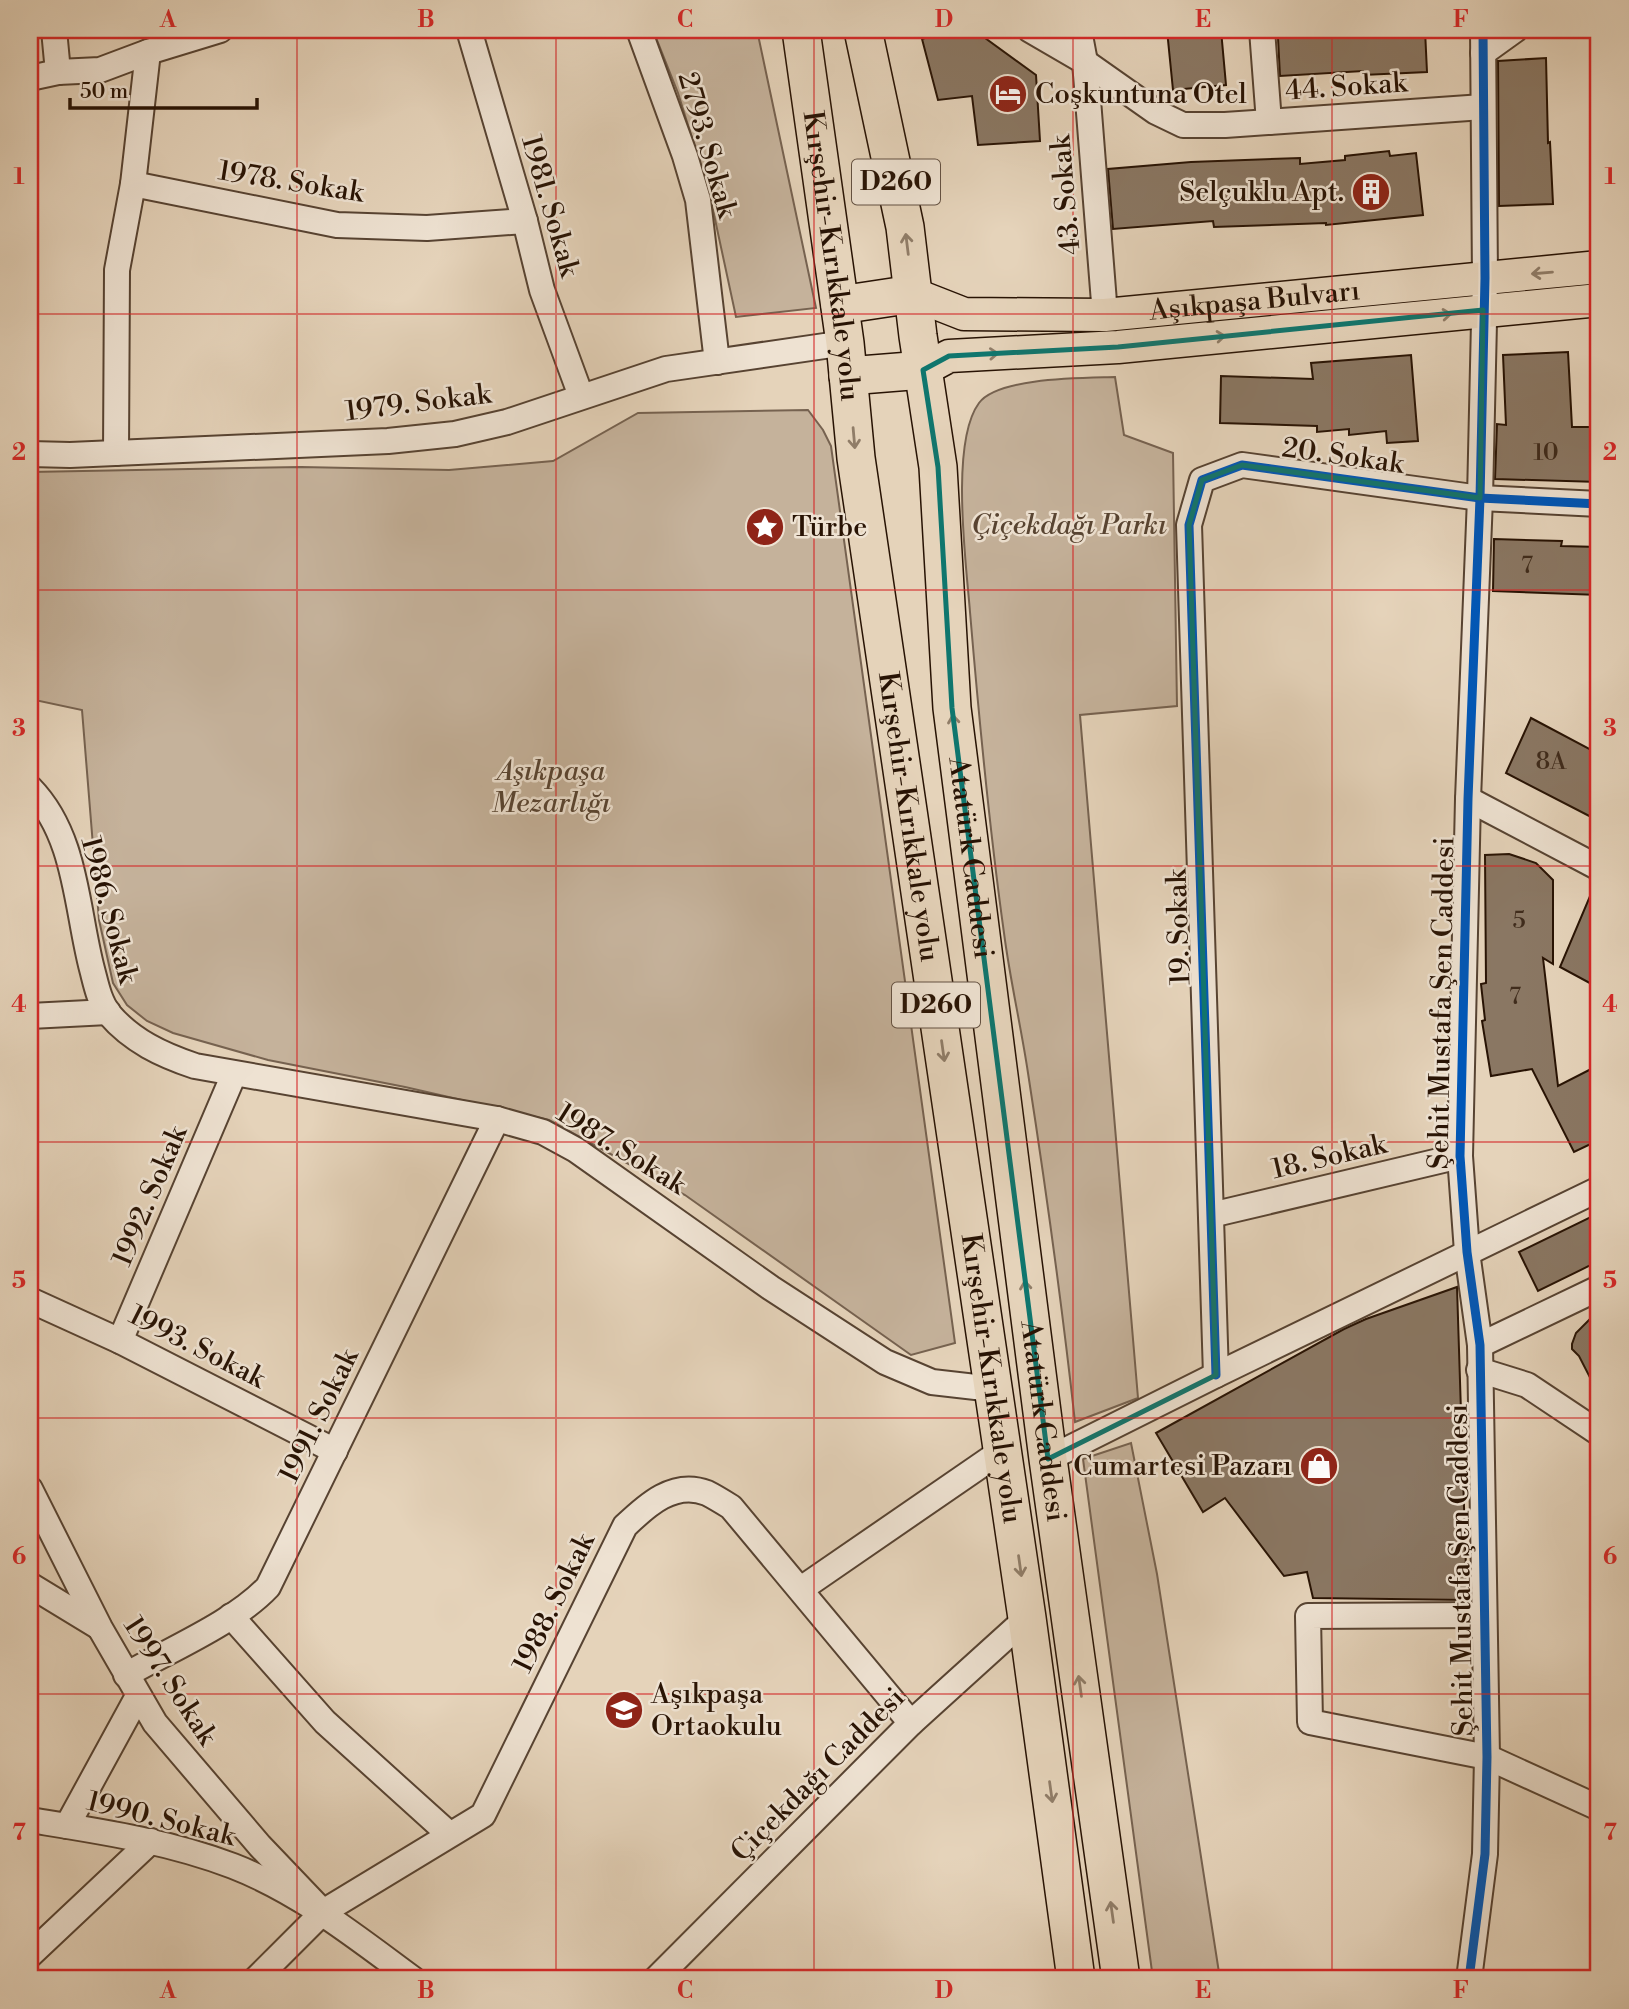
<svg xmlns="http://www.w3.org/2000/svg" width="1629" height="2009" viewBox="0 0 1629 2009" font-family="'Libre Bodoni',serif">
  <rect width="100%" height="100%" fill="#e5d3ba"/>
  <filter id="stains"><feTurbulence type="fractalNoise" baseFrequency=".00286" numOctaves="4"/><feColorMatrix values="0 0 0 0 .2 0 0 0 0 .09 0 0 0 0 .02 0 0 0 .5 -.17"/></filter>
  <radialGradient id="worn" r=".72"><stop offset=".6" stop-color="#630" stop-opacity="0"/><stop offset="1" stop-color="#630" stop-opacity=".3"/></radialGradient>
  <!-- green -->
  <g fill="#c5b29b" stroke="#766250" stroke-width="2">
    <polygon points="653,30 757,30 816,308 736,317 710,196 678,93"/>
    <path d="M1115,377L1124,435L1173,453L1177,706L1080,715L1138,1398L1075,1422C1062,1305 1046,1189 1028,1073C1021,1026 1010,980 1004,933C989,826 979,719 970,612C966,562 950,442 979,403C998,377 1085,378 1115,377Z"/>
    <polygon points="808,410 823,430 831,446 955,1343 911,1355 685,1195 549,1120 405,1087 268,1060 173,1033 147,1021 127,1005 113,983 99,920 82,710 30,699 30,472 301,467 449,470 553,461 638,413"/>
    <polygon points="1131,1443 1157,1574 1220,1979 1153,1979 1083,1459"/>
  </g>
  <!-- building -->
  <g fill="#8a7763" stroke="#281304" stroke-width="2">
    <polygon points="949,30 974,30 1036,75 1040,141 978,145 972,96 938,100 922,39"/>
    <polygon points="1167,30 1221,30 1226,85 1173,90"/>
    <polygon points="1360,30 1425,30 1427,72 1363,75 1363,71 1280,76 1278,38 1361,32"/>
    <polygon points="1546,58 1548,143 1550,142 1553,204 1499,206 1498,61"/>
    <polygon points="1389,151 1390,156 1416,153 1423,215 1326,225 1326,223 1214,227 1213,221 1113,229 1108,169 1191,162 1300,158 1300,164 1345,160 1345,156"/>
    <polygon points="1568,352 1572,427 1599,427 1599,482 1495,479 1497,424 1506,425 1503,355"/>
    <polygon points="1411,355 1418,441 1387,443 1386,431 1349,435 1349,429 1317,432 1317,426 1220,423 1221,376 1313,379 1311,363"/>
    <polygon points="1494,539 1562,541 1561,546 1599,547 1599,595 1493,591"/>
    <polygon points="1531,718 1599,754 1599,821 1506,773"/>
    <polygon points="1509,854 1536,863 1553,880 1553,964 1543,958 1558,1086 1599,1065 1599,1140 1574,1152 1532,1069 1491,1076 1482,1021 1485,1020 1481,984 1486,983 1485,855"/>
    <polygon points="1596,882 1599,883 1599,988 1560,967"/>
    <polygon points="1599,1213 1599,1261 1538,1291 1519,1252"/>
    <polygon points="1457,1287 1467,1600 1313,1598 1307,1572 1284,1576 1225,1498 1203,1512 1156,1433 1344,1329 1366,1319"/>
    <polygon points="1599,1310 1599,1395 1579,1356 1572,1349 1572,1344 1576,1333"/>
  </g>
  <g fill="none" stroke-linecap="round" stroke-linejoin="round">
    <!-- minor casing -->
    <g stroke="#574332" stroke-width="28">
      <g id="minor">
        <polyline points="54,30 58,72"/>
        <polyline points="469,30 525,221 542,290 581,396"/>
        <polyline points="639,30 685,156 698,200 717,362"/>
        <polyline points="1030,30 1085,62 1156,112 1183,125 1225,125 1483,107"/>
        <polyline points="1079,30 1085,62 1105,315"/>
        <polyline points="1262,30 1269,122"/>
        <polyline points="1483,53 1515,30"/>
        <polyline points="30,78 58,72 100,70 148,52 220,30"/>
        <polyline points="133,184 337,225 427,228 525,221"/>
        <polyline points="116,453 117,270 133,184 148,52"/>
        <polyline points="30,454 70,455 388,441 455,434 507,422 666,369 845,343"/>
        <path d="M30,788C77,836 76,908 92,969C96,984 99,1001 109,1014C132,1041 162,1055 195,1066L497,1119L543,1132L576,1150L771,1288L885,1362L932,1382L993,1389"/>
        <polyline points="1468,799 1599,868"/>
        <polyline points="30,1016 108,1012"/>
        <polyline points="1211,1215 1460,1156"/>
        <polyline points="30,1300 120,1341 335,1451"/>
        <polyline points="120,1341 234,1074"/>
        <polyline points="1480,1345 1599,1288"/>
        <polyline points="1479,1370 1527,1385 1599,1433"/>
        <polyline points="1216,1375 1189,525 1202,480 1242,465 1480,498 1599,504"/>
        <polyline points="1048,1459 1216,1375 1599,1189"/>
        <polyline points="30,1489 100,1628 155,1723 260,1846 323,1912"/>
        <polyline points="30,1585 99,1627"/>
        <polyline points="801,1589 1003,1450"/>
        <polyline points="1483,1615 1308,1616 1310,1722 1487,1757 1599,1808"/>
        <polyline points="231,1616 325,1722 449,1834"/>
        <path d="M126,1675C169,1650 234,1623 268,1587L497,1119"/>
        <path d="M30,1820C98,1831 168,1841 233,1866C300,1892 356,1937 413,1979"/>
        <polyline points="67,1826 138,1696"/>
        <polyline points="30,1955 151,1841"/>
        <path d="M256,1979L323,1912L483,1815L625,1526C647,1505 674,1480 707,1493C715,1497 723,1502 731,1507L911,1723"/>
        <polyline points="656,1979 911,1723 1027,1618"/>
        <polyline points="1469,1979 1485,1854 1487,1757 1480,1345 1467,1252 1460,1156 1468,799 1480,498 1485,278 1483,30"/>
      </g>
    </g>
    <!-- major casing -->
    <g stroke="#281304" stroke-width="35">
      <g id="major">
        <path id="s1" d="M913,294L964,314L1105,315L1599,267"/>
        <polyline points="923,370 949,356 1118,347 1599,300"/>
      </g>
    </g>
    <!-- highway casing -->
    <g stroke="#281304" stroke-width="40">
      <g id="highway">
        <path id="s2" d="M801,30L845,343L856,458L1027,1618L1076,1979"/>
        <path id="s3" d="M863,30L905,227L918,336L938,467L952,708L1048,1459L1121,1979"/>
        <polyline points="840,305 913,294"/>
        <polyline points="848,376 923,370"/>
      </g>
    </g>
    <!-- minor -->
    <use href="#minor" stroke="#eee2d2" stroke-width="24"/>
    <!-- major -->
    <use href="#major" stroke="#e5d3ba" stroke-width="32"/>
    <!-- highway -->
    <use href="#highway" stroke="#e5d3ba" stroke-width="37"/>
    <!-- cycleway casing -->
    <g stroke="#eee2d2" stroke-width="13">
      <g id="cycleway">
        <polyline points="1216,1375 1189,525 1202,480 1242,465 1480,498 1599,504"/>
        <polyline points="1469,1979 1485,1854 1487,1757 1480,1345 1467,1252 1460,1156 1468,799 1480,498 1485,278 1483,30"/>
      </g>
    </g>
    <!-- cycleway -->
    <use href="#cycleway" stroke="#0057b8" stroke-width="9"/>
  </g>
  <!-- one-way arrows -->
  <defs><path id="oneway-shaft" d="M-6 0H5M1.5-3L5.5 0L1.5 3" fill="none" stroke-width="1.6" stroke-linecap="round" stroke-linejoin="round" transform="scale(1.75)"/></defs>
  <g stroke="#907d68">
    <use href="#oneway-shaft" transform="translate(907 244) rotate(-97)"/>
    <use href="#oneway-shaft" transform="translate(1542 273) rotate(175)"/>
    <use href="#oneway-shaft" transform="translate(1441 315) rotate(-6)"/>
    <use href="#oneway-shaft" transform="translate(1215 337) rotate(-6)"/>
    <use href="#oneway-shaft" transform="translate(988 354) rotate(-3)"/>
    <use href="#oneway-shaft" transform="translate(854 438) rotate(85)"/>
    <use href="#oneway-shaft" transform="translate(954 725) rotate(-97)"/>
    <use href="#oneway-shaft" transform="translate(943 1051) rotate(82)"/>
    <use href="#oneway-shaft" transform="translate(1026 1291) rotate(-97)"/>
    <use href="#oneway-shaft" transform="translate(1020 1566) rotate(82)"/>
    <use href="#oneway-shaft" transform="translate(1080 1686) rotate(-98)"/>
    <use href="#oneway-shaft" transform="translate(1051 1792) rotate(82)"/>
    <use href="#oneway-shaft" transform="translate(1112 1912) rotate(-98)"/>
  </g>
  <!-- marked area -->
  <path fill="none" stroke="#0f766e" stroke-width="5" stroke-linejoin="round" d="M1483,310L1480,498L1242,465L1202,480L1189,525L1216,1375L1048,1459L952,708L938,467L923,370L949,356L1118,347Z"/>
  <!-- grid -->
  <path fill="none" stroke="#d62828" stroke-width="2" stroke-opacity="0.55" d="M297,30V1979M556,30V1979M814,30V1979M1073,30V1979M1332,30V1979M30,314H1599M30,590H1599M30,866H1599M30,1142H1599M30,1418H1599M30,1694H1599"/>
  <!-- icons -->
  <defs>
    <g id="hotel-disc" transform="scale(2.0125)"><circle r="9.5" fill="#8f2418" stroke="#eee2d2"/><path d="M-6-4.5h1.5V1H6V5H4.5V3h-9V5H-6ZM-4 0a1.8 1.8 0 1 1 3.6 0ZM.5 0V-2.5h3Q6-2.5 6 0Z" fill="#fff"/></g>
    <g id="building-disc" transform="scale(2.0125)"><circle r="9.5" fill="#8f2418" stroke="#eee2d2"/><path d="M-4-6H4V6H1V3H-1V6H-4ZM-2.5-4.3h1.7v1.8h-1.7ZM.8-4.3h1.7v1.8H.8ZM-2.5-1h1.7V.8h-1.7ZM.8-1h1.7V.8H.8Z" fill="#fff"/></g>
    <g id="sight-disc" transform="scale(2.0125)"><circle r="9.5" fill="#8f2418" stroke="#eee2d2"/><path d="M0-6L1.8-2.2L6-1.7L2.9 1.2L3.7 5.4L0 3.3L-3.7 5.4L-2.9 1.2L-6-1.7L-1.8-2.2Z" fill="#fff"/></g>
    <g id="shop-disc" transform="scale(2.0125)"><circle r="9.5" fill="#8f2418" stroke="#eee2d2"/><path d="M-5-2.5h2.3a2.7 3.5 0 0 1 5.4 0H5L5.5 6h-11ZM-1.5-2.5h3a1.5 2.3 0 0 0-3 0Z" fill="#fff"/></g>
    <g id="school-disc" transform="scale(2.0125)"><circle r="9.5" fill="#8f2418" stroke="#eee2d2"/><path d="M0-5L7-2L0 1L-7-2ZM-4 1L0 2.5L4 1V4Q0 6-4 4Z" fill="#fff"/></g>
  </defs>
  <g fill-rule="evenodd">
    <use href="#hotel-disc" x="1008" y="94"/>
    <use href="#building-disc" x="1371" y="192"/>
    <use href="#sight-disc" x="765" y="527"/>
    <use href="#shop-disc" x="1319" y="1466"/>
    <use href="#school-disc" x="624" y="1710"/>
  </g>
  <g text-anchor="middle" dominant-baseline="central" stroke-width="5" stroke-linejoin="round" paint-order="stroke">
    <!-- number labels -->
    <g font-size="24" fill="#402c1c">
      <text x="1546" y="453">10</text>
      <text x="1527" y="566">7</text>
      <text x="1551" y="762">8A</text>
      <text x="1519" y="921">5</text>
      <text x="1515" y="997">7</text>
    </g>
    <!-- shield labels -->
    <g fill="#eee2d2" stroke="#635142" stroke-width="2">
      <rect x="852" y="159.5" width="88" height="45" rx="5"/>
      <rect x="892" y="982.5" width="88" height="45" rx="5"/>
    </g>
    <g font-size="26" font-weight="bold" fill="#281304">
      <text x="896" y="182">D260</text>
      <text x="936" y="1005">D260</text>
    </g>
    <!-- street labels -->
    <g font-size="28" fill="#281304" stroke="#eee2d2">
      <text transform="translate(1346 87) rotate(-4)">44. Sokak</text>
      <text transform="translate(707 145) rotate(74)">2793. Sokak</text>
      <text transform="translate(291 182) rotate(9)">1978. Sokak</text>
      <text transform="translate(1066 195) rotate(-95)">43. Sokak</text>
      <text transform="translate(550 206) rotate(74)">1981. Sokak</text>
      <text stroke="none"><textPath href="#s2" startOffset="228">Kırşehir-Kırıkkale yolu</textPath></text>
      <text stroke="none"><textPath href="#s1" startOffset="346">Aşıkpaşa Bulvarı</textPath></text>
      <text transform="translate(418 403) rotate(-7)">1979. Sokak</text>
      <text transform="translate(1343 456) rotate(8)">20. Sokak</text>
      <text stroke="none"><textPath href="#s2" startOffset="794">Kırşehir-Kırıkkale yolu</textPath></text>
      <text stroke="none"><textPath href="#s3" startOffset="836">Atatürk Caddesi</textPath></text>
      <text transform="translate(109 910) rotate(75)">1986. Sokak</text>
      <text transform="translate(1179 927) rotate(-92)">19. Sokak</text>
      <text transform="translate(1442 1003) rotate(-89)">Şehit Mustafa Şen Caddesi</text>
      <text transform="translate(621 1149) rotate(32)">1987. Sokak</text>
      <text transform="translate(1329 1157) rotate(-13)">18. Sokak</text>
      <text transform="translate(150 1196) rotate(-67)">1992. Sokak</text>
      <text transform="translate(197 1347) rotate(27)">1993. Sokak</text>
      <text stroke="none"><textPath href="#s2" startOffset="1362">Kırşehir-Kırıkkale yolu</textPath></text>
      <text transform="translate(319 1416) rotate(-64)">1991. Sokak</text>
      <text stroke="none"><textPath href="#s3" startOffset="1404">Atatürk Caddesi</textPath></text>
      <text transform="translate(1461 1570) rotate(-91)">Şehit Mustafa Şen Caddesi</text>
      <text transform="translate(554 1603) rotate(-64)">1988. Sokak</text>
      <text transform="translate(170 1681) rotate(57)">1997. Sokak</text>
      <text transform="translate(818 1775) rotate(-45)">Çiçekdağı Caddesi</text>
      <text transform="translate(161 1819) rotate(14)">1990. Sokak</text>
    </g>
    <!-- poi labels -->
    <g font-size="28" fill="#281304" stroke="#eee2d2" text-anchor="start">
      <text x="1035" y="94">Coşkuntuna Otel</text>
      <text x="1344" y="192" text-anchor="end">Selçuklu Apt.</text>
      <text x="792" y="527">Türbe</text>
      <text x="1292" y="1466" text-anchor="end">Cumartesi Pazarı</text>
      <text x="651" y="1694">Aşıkpaşa<tspan x="651" dy="32">Ortaokulu</tspan></text>
    </g>
    <!-- park labels -->
    <g font-size="28" font-style="italic" fill="#574331" stroke="#eee2d2">
      <text x="1069" y="525">Çiçekdağı Parkı</text>
      <text x="551" y="771">Aşıkpaşa<tspan x="551" dy="32">Mezarlığı</tspan></text>
    </g>
  </g>
  <!-- margin -->
  <rect width="1629" height="2009" fill="none" stroke="#e5d3ba" stroke-width="77"/>
  <!-- scale -->
  <path d="M70 98v10h187v-10" fill="none" stroke="#281304" stroke-width="3.5"/>
  <text x="80" y="98" font-size="21" fill="#281304" stroke="#eee2d2" stroke-width="5" paint-order="stroke">50 m</text>
  <rect x="38" y="38" width="1552" height="1932" fill="none" stroke="#d62828" stroke-width="2.5"/>
  <g font-size="23" text-anchor="middle" font-weight="bold" fill="#d62828">
    <text x="168" y="27">A</text>
    <text x="426" y="27">B</text>
    <text x="685" y="27">C</text>
    <text x="944" y="27">D</text>
    <text x="1203" y="27">E</text>
    <text x="1461" y="27">F</text>
    <text x="19" y="184">1</text>
    <text x="1610" y="184">1</text>
    <text x="19" y="460">2</text>
    <text x="1610" y="460">2</text>
    <text x="19" y="736">3</text>
    <text x="1610" y="736">3</text>
    <text x="19" y="1012">4</text>
    <text x="1610" y="1012">4</text>
    <text x="19" y="1288">5</text>
    <text x="1610" y="1288">5</text>
    <text x="19" y="1564">6</text>
    <text x="1610" y="1564">6</text>
    <text x="19" y="1840">7</text>
    <text x="1610" y="1840">7</text>
    <text x="168" y="1998">A</text>
    <text x="426" y="1998">B</text>
    <text x="685" y="1998">C</text>
    <text x="944" y="1998">D</text>
    <text x="1203" y="1998">E</text>
    <text x="1461" y="1998">F</text>
  </g>
  <rect width="100%" height="100%" filter="url(#stains)"/>
  <rect width="100%" height="100%" fill="url(#worn)"/>
</svg>
